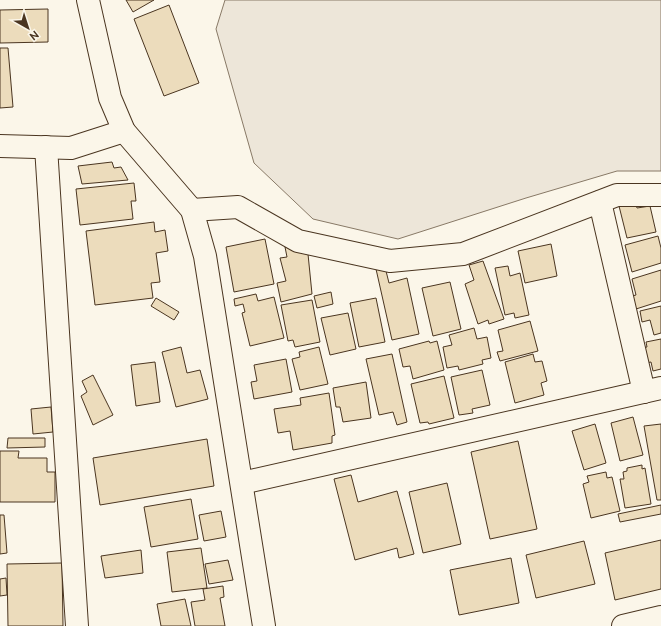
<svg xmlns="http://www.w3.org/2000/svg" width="661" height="626" viewBox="0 0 661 626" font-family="Ubuntu,sans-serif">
  <rect width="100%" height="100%" fill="#fbf6e9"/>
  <!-- green -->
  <polygon fill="#ede6d9" stroke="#887966" points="225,0 661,0 661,171 617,171 526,198 398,239 313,219 254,163 216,29"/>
  <!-- building -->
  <g fill="#ecdcbc" stroke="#4a3520">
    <polygon points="126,0 154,0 133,12"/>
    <polygon points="169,5 199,83 164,96 134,19"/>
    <polygon points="48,9 48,42 0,43 0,10"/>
    <polygon points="0,48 8,48 13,107 0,108"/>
    <polygon points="112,162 114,168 121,167 128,180 82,184 78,166"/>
    <polygon points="134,183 136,201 131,201 133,219 80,225 76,189"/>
    <polygon points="635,202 637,208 650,206 656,232 627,238 619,206"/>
    <polygon points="154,222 155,232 165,230 168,251 156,253 160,282 151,283 153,298 95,305 86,231"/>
    <polygon points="658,236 661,248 661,263 632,272 625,245"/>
    <polygon points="265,239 274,284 234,292 226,247"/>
    <polygon points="551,244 557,276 525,283 518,251"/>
    <polygon points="285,247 308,254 312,294 281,302 277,283 286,281 280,258 287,257"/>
    <polygon points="483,261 504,319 489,324 488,320 478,324 465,284 474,280 469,265"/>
    <polygon points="508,266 510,276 520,273 529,315 515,318 514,313 505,315 495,268"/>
    <polygon points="385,267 389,283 407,278 419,334 392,340 376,269"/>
    <polygon points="661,270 661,301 636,309 632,296 636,295 632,279"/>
    <polygon points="450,282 461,329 433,336 422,288"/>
    <polygon points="331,292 333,304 317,308 314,296"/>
    <polygon points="256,294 258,301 274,297 284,338 250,346 242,313 245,312 243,304 235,306 234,299"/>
    <polygon points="156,298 179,312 174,320 151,306"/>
    <polygon points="376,298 385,342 359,347 350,303"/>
    <polygon points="312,300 320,342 295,347 293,340 288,341 281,305"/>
    <polygon points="661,306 661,333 654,335 650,320 642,322 640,311"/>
    <polygon points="348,313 356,349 330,355 321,318"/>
    <polygon points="530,321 538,351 500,361 497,352 503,351 498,330"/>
    <polygon points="474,328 477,339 487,337 491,358 482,360 483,364 459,370 458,366 447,368 443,347 452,345 449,335"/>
    <polygon points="661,339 661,369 653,371 651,362 646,363 642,348 647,347 646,342"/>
    <polygon points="429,341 430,343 437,341 444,370 413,379 410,366 403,367 399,349"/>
    <polygon points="181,347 187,373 200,370 208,399 176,407 162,352"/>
    <polygon points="319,347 328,384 300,390 292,359 300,357 299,352"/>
    <polygon points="392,354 407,422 397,425 393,412 379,415 366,359"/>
    <polygon points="533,354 535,362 542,361 547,381 541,383 544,395 515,403 505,362"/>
    <polygon points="286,359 292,392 254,399 251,382 257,381 254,365"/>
    <polygon points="155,362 160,402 136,406 131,365"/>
    <polygon points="482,370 490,405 472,409 473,413 459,415 451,377"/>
    <polygon points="93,375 113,415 93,425 81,396 87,392 82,381"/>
    <polygon points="444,376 454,418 429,424 428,422 420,423 411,384"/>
    <polygon points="366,382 371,418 343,422 340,407 336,407 333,388"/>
    <polygon points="329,393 335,435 332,436 332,443 293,450 290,431 278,433 274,409 301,405 300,398"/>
    <polygon points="51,407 53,432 33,434 31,409"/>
    <polygon points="633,417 643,455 620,461 611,423"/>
    <polygon points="595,424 606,463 584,470 572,431"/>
    <polygon points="661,424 661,500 657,500 644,426"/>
    <polygon points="8,438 45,438 45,447 7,448"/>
    <polygon points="207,439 214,486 100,505 93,458"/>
    <polygon points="518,441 537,529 490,539 471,452"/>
    <polygon points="0,451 19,451 18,458 47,458 47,472 55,472 55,502 0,502"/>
    <polygon points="642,465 642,469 645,468 651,504 625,508 620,479 624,479 623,472 627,471 627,468"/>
    <polygon points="606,472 607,478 612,477 620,511 591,518 583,484 589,482 587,476"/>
    <polygon points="351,475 358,502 397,491 414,554 399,558 397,548 355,560 334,479"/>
    <polygon points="447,483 461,544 423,553 409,492"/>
    <polygon points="191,499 198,539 151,547 144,507"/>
    <polygon points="661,505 661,514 620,522 618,514"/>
    <polygon points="221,511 226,537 204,541 199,515"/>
    <polygon points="0,515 4,515 7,553 0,554"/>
    <polygon points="661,540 661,589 615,600 605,553"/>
    <polygon points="584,541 595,584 536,598 526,555"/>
    <polygon points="201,548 207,588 172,592 167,552"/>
    <polygon points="141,550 143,573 105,578 101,556"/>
    <polygon points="511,558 519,603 459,615 450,570"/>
    <polygon points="228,560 233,580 209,584 205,564"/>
    <polygon points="62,563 63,626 8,626 7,564"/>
    <polygon points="6,578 7,595 0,596 0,579"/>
    <polygon points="223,586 224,597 220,598 225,626 195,626 191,602 205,600 203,589"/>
    <polygon points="185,599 191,626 161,626 157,604"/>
  </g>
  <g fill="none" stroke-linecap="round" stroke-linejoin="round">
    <!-- street casing -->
    <g stroke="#4a3520" stroke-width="24">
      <g id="street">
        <polyline points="88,0 110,98 124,131 192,210 205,256 264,626"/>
        <polyline points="0,146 71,148 124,131"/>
        <polyline points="46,147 77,626"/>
        <polyline points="600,202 644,392"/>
        <polyline points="192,210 238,207 298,241 390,261 463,254 617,195 661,195"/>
        <polyline points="242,483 661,388"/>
        <polyline points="623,626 661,617"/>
      </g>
    </g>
    <!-- street -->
    <use href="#street" stroke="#fbf6e9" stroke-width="22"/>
  </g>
  <!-- north arrow -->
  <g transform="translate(28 28) rotate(141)" stroke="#fbf6e9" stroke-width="3" paint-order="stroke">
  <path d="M0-3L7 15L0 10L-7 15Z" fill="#4a3520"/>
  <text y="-6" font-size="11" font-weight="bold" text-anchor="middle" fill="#4a3520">N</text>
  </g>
</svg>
